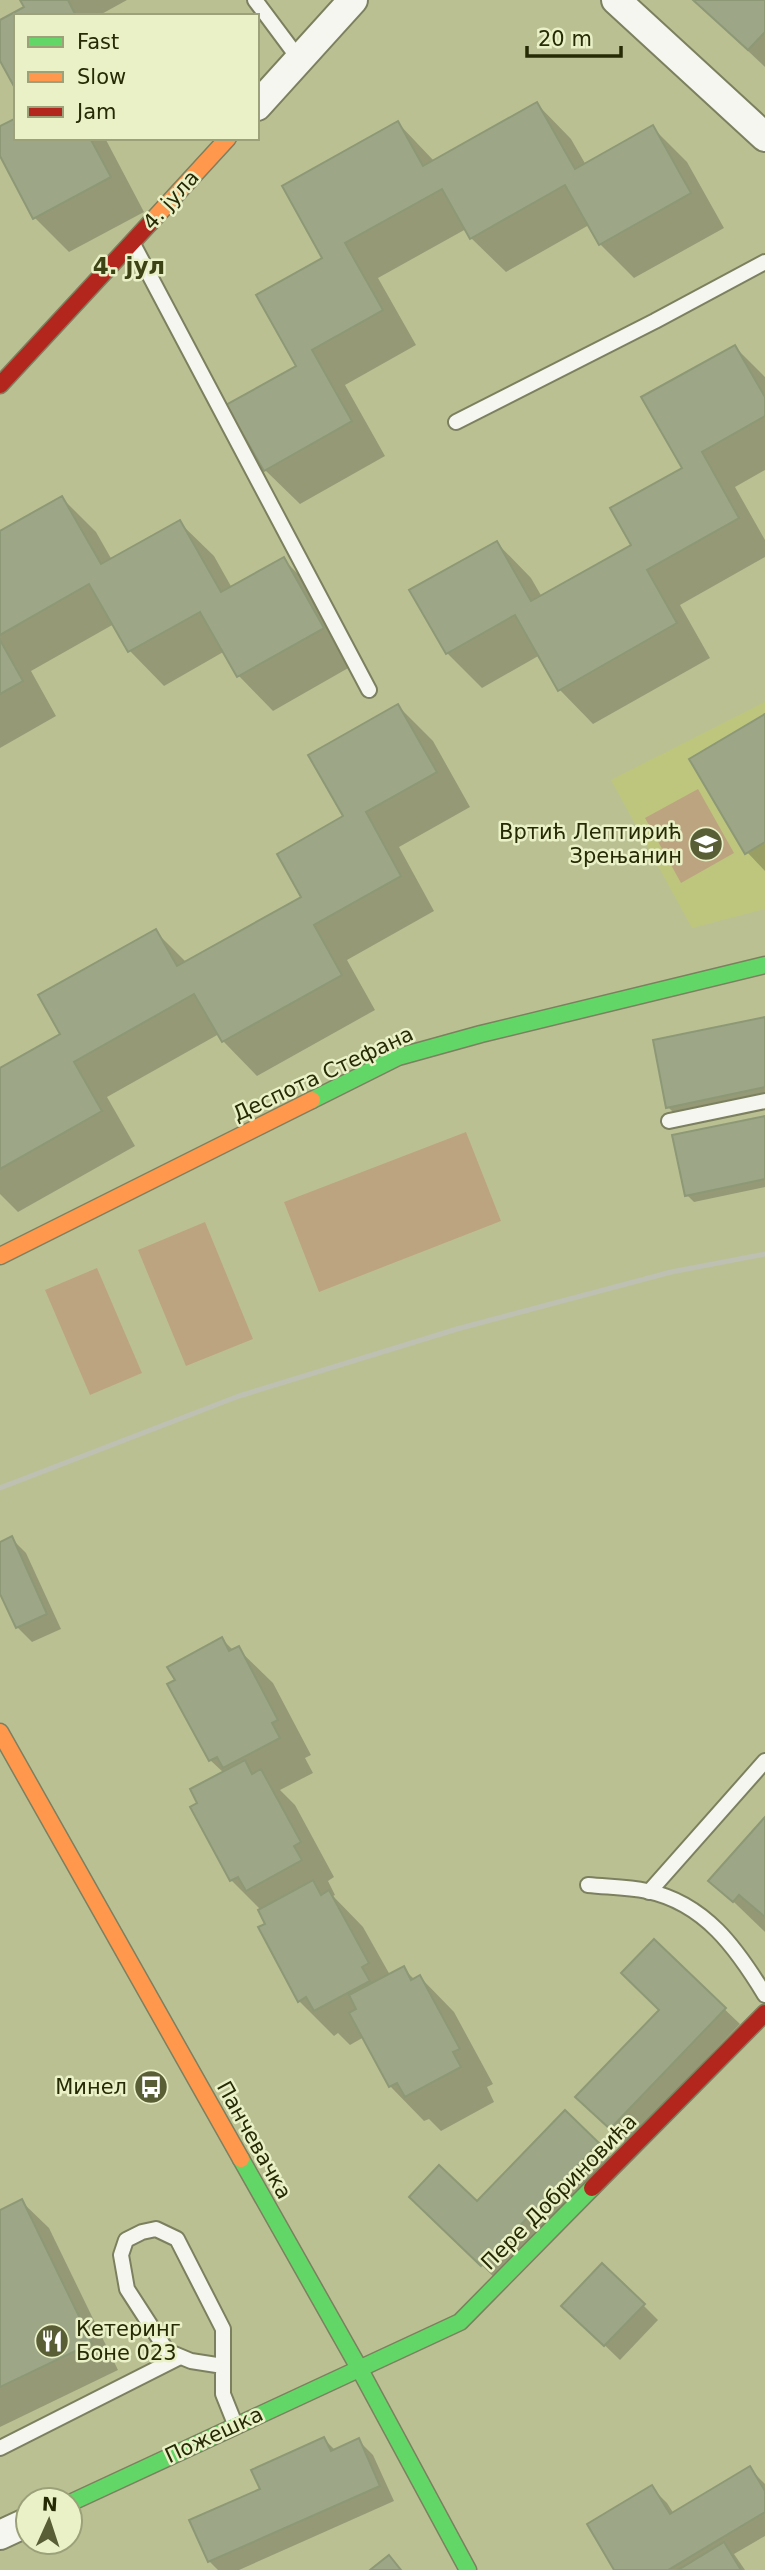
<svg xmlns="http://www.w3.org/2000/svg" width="765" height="2570" viewBox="0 0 765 2570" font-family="'DejaVu Sans',sans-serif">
  <rect width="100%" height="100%" fill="#bbc093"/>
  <!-- built -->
  <polygon fill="#bec67e" points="765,702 765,909 692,928 611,780"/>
  <!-- green -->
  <g fill="#bca480">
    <polygon points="698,789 734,853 681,883 645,818"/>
    <polygon points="466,1132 501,1221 319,1292 284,1202"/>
    <polygon points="205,1222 253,1339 186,1366 138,1250"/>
    <polygon points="97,1268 142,1373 90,1395 45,1290"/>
  </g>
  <!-- shadow -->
  <g fill="#0003">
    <polygon points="22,0 127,0 98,16 16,16 0,57 0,22 26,8"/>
    <polygon points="694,0 765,0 765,67 714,19"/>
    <polygon points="537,104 571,139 586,165 653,128 687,162 724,228 634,278 600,244 589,225 506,272 471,238 466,229 378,278 416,345 345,385 385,456 300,504 265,470 298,367 325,259 398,123 434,161"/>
    <polygon points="0,128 16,138 105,138 144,212 69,252 35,218 0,153"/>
    <polygon points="735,347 765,377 765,470 735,487 765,540 765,557 680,605 710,658 593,724 559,689 540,655 482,688 447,653 497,543 531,578 542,597 633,546 684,469"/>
    <polygon points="62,498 96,532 112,560 179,522 214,556 232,588 283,559 318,594 357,663 273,711 239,676 225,651 164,686 130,651 114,624 31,671 56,716 0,748 0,533"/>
    <polygon points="398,706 433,741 470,807 399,847 434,911 347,960 375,1010 257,1076 223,1041 219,1034 107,1097 135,1146 18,1212 0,1194 0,1070 62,1035 155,931 187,963 304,897"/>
    <polygon points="765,716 765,871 747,852"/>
    <polygon points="765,1019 765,1095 675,1114 668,1107"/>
    <polygon points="765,1118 765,1187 694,1202 687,1195"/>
    <polygon points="11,1538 26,1553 61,1629 32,1642 17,1627 0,1590 0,1543"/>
    <polygon points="222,1639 234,1651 238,1649 273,1683 311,1755 305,1758 313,1773 280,1790 295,1805 334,1877 328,1881 335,1895 333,1896 363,1927 390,1975 403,1968 415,1980 420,1977 454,2012 493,2084 487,2087 494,2102 441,2131 429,2119 424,2121 390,2086 364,2037 350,2045 338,2033 334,2036 299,2001 260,1928 268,1924 261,1910 231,1880 200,1803 224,1773 210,1760"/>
    <polygon points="765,1820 765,1932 711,1880"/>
    <polygon points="654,1942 740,2024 626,2143 593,2112 661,2010"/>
    <polygon points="565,2113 613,2160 497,2280 426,2212 477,2204"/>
    <polygon points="21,2201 49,2228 118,2370 0,2427 0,2211"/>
    <polygon points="643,2305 658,2320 620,2360 564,2306"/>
    <polygon points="324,2439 335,2450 358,2440 373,2455 394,2501 239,2570 218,2570 209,2561 262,2490"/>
    <polygon points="750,2469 765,2484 765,2536 734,2554 745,2570 616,2570 652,2488 667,2503 674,2514"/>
  </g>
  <!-- building -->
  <g fill="#9da787" stroke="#8d9876" stroke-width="2">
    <polygon points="20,0 68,0 76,16 16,16 16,90 0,61 0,20 24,7"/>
    <polygon points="693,0 765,0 765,32 748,50"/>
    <polygon points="537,102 575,169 653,125 691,193 599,245 565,185 470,239 442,189 345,243 383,310 312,350 352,421 264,471 226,405 296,366 256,295 322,258 282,186 398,121 423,166"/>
    <polygon points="16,118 16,138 90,138 111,177 33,219 0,156 0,126"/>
    <polygon points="735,345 765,397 765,416 702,452 739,518 647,570 677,623 558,691 515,615 446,654 409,590 497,541 531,601 631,545 610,508 682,468 641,397"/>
    <polygon points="62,496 101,564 180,520 221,592 284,557 324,628 237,677 200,612 128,652 89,584 0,635 0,531"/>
    <polygon points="0,640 23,681 0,694"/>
    <polygon points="398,704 437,772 366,812 401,876 314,925 342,975 222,1042 194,994 74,1062 102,1111 0,1169 0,1068 60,1034 38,995 156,929 177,966 301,897 277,854 343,816 308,755"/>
    <polygon points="765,714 765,842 745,854 689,759"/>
    <polygon points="765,1017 765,1087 666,1108 653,1040"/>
    <polygon points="765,1116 765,1179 685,1196 672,1135"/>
    <polygon points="12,1536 47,1614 16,1628 0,1594 0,1542"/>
    <polygon points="222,1637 229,1651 239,1646 278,1720 272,1723 280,1738 223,1768 217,1757 209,1761 167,1684 175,1680 167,1667"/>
    <polygon points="245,1760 252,1774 261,1769 301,1842 294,1846 302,1860 246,1891 238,1877 230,1881 190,1807 197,1803 190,1789"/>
    <polygon points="765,1817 765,1917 739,1895 733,1902 708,1881"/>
    <polygon points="313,1880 321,1895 329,1890 369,1963 362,1967 370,1981 314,2011 306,1997 298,2002 258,1927 265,1924 258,1910"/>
    <polygon points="654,1939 726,2008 610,2129 575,2097 659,2010 621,1973"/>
    <polygon points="404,1966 411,1980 420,1975 460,2049 453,2052 461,2067 405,2097 397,2083 389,2087 349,2013 356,2009 349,1995"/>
    <polygon points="565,2110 599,2143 481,2266 409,2197 439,2165 477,2201"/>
    <polygon points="22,2199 92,2343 0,2387 0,2210"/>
    <polygon points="602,2263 645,2304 604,2346 561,2306"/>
    <polygon points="324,2437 331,2451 359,2438 380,2486 208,2562 189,2520 260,2489 251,2470"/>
    <polygon points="750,2466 765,2491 765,2512 668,2570 614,2570 587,2524 652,2485 670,2514"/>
    <polygon points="724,2542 741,2570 678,2570"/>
    <polygon points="389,2555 401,2570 370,2570"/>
  </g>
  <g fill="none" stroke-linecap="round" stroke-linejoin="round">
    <!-- lane casing -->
    <g stroke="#7c805f" stroke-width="18">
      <g id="lane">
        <polyline points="255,0 299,59"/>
        <polyline points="133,244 369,690"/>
        <polyline points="456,422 655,321 765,262"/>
        <polyline points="669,1121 765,1101"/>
        <path d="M588,1885C608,1887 628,1887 647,1891C705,1903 737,1949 765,1995"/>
        <polyline points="649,1892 765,1761"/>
        <polyline points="223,2366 191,2361 167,2351 127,2289 121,2255 126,2240 142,2232 156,2229 177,2239 223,2329 223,2394 235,2424"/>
        <polyline points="0,2448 180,2357"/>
      </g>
    </g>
    <!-- street casing -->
    <g stroke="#7c805f" stroke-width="32">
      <g id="street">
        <polyline points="616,0 765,137"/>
        <polyline points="257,106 353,0"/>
        <polyline points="0,2535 28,2522"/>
      </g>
    </g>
    <!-- fast casing -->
    <g stroke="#7c805f" stroke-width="19">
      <g id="fast">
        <polyline points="312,1100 398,1057 481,1034 765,965"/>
        <polyline points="241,2159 359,2368 468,2570"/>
        <polyline points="70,2503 460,2322 592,2188"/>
      </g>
    </g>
    <!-- slow casing -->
    <g stroke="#7c805f" stroke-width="19">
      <g id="slow">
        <polyline points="150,223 228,138"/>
        <polyline points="0,1256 312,1100"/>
        <polyline points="0,1732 241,2159"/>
      </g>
    </g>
    <!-- jam casing -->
    <g stroke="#7c805f" stroke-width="19">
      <g id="jam">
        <polyline points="0,385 150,223"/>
        <polyline points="592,2188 765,2013"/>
      </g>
    </g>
    <!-- lane -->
    <use href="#lane" stroke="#f5f6ef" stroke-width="14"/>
    <!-- street -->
    <use href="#street" stroke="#f5f6ef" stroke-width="28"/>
    <!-- fast -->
    <use href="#fast" stroke="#63d668" stroke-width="16"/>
    <!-- slow -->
    <use href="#slow" stroke="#ff974d" stroke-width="16"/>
    <!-- jam -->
    <use href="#jam" stroke="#b3261e" stroke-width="16"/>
    <!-- rail -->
    <polyline stroke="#bec0b2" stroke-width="5" points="0,1488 239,1396 457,1329 671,1272 765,1254"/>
  </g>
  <!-- icons -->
  <defs>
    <g id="school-disc" transform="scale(1.75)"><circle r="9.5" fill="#5a5e37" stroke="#eaf1c7"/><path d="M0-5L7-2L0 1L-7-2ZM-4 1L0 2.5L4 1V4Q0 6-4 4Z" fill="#fff"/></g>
    <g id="bus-disc" transform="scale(1.75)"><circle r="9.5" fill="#5a5e37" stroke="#eaf1c7"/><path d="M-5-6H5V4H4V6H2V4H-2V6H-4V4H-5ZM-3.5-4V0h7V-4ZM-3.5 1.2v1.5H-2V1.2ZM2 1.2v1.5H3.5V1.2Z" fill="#fff"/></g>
    <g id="restaurant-disc" transform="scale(1.75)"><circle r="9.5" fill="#5a5e37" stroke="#eaf1c7"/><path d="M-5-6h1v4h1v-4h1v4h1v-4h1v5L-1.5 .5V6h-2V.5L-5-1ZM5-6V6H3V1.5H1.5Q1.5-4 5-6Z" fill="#fff"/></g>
  </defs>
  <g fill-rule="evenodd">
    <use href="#school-disc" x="706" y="844"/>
    <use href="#bus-disc" x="151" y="2087"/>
    <use href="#restaurant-disc" x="52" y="2341"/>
  </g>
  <g text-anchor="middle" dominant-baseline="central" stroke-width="5" stroke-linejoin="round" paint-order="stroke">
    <!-- street labels -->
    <g font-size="21" fill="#262a05" stroke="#eaf1c7">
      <text transform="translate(171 200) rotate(-48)">4. јула</text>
      <text transform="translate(323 1074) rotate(-25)">Деспота Стефана</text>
      <text transform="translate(254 2140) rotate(61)">Панчевачка</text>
      <text transform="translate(559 2192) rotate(-45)">Пере Добриновића</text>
      <text transform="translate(214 2435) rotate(-25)">Пожешка</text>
    </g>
    <!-- poi labels -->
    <g font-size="21" fill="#262a05" stroke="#eaf1c7" text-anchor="end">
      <text x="682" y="832">Вртић Лептирић<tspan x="682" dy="24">Зрењанин</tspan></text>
      <text x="127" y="2087">Минел</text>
      <text x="76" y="2329" text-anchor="start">Кетеринг<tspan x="76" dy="24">Боне 023</tspan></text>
    </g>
    <!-- neighbourhood labels -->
    <g font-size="23" font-weight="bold" fill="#3e4316" stroke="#eaf1c7">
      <text x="129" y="266">4. јул</text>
    </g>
  </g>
  <!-- legend -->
  <rect x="14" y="14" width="245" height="126" fill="#eaf1c7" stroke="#9ca179" stroke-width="2"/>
  <rect x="28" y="37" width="35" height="10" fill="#63d668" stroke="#9ca179" stroke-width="2"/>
  <text x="77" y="49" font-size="21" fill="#262a05">Fast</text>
  <rect x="28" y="72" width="35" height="10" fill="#ff974d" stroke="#9ca179" stroke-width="2"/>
  <text x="77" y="84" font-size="21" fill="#262a05">Slow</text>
  <rect x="28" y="107" width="35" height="10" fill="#b3261e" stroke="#9ca179" stroke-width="2"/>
  <text x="77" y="119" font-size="21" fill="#262a05">Jam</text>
  <!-- north arrow -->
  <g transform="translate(49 2521) rotate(3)"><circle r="33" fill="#eaf1c7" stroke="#9ca179" stroke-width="2"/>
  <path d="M0-5L12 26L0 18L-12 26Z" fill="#5a5e37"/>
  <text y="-10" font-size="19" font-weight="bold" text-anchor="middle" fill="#262a05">N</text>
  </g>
  <!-- scale -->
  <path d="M527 46v10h94v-10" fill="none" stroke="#262a05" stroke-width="3.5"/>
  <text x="538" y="46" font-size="21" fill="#262a05" stroke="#eaf1c7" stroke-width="5" paint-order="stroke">20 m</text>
</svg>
